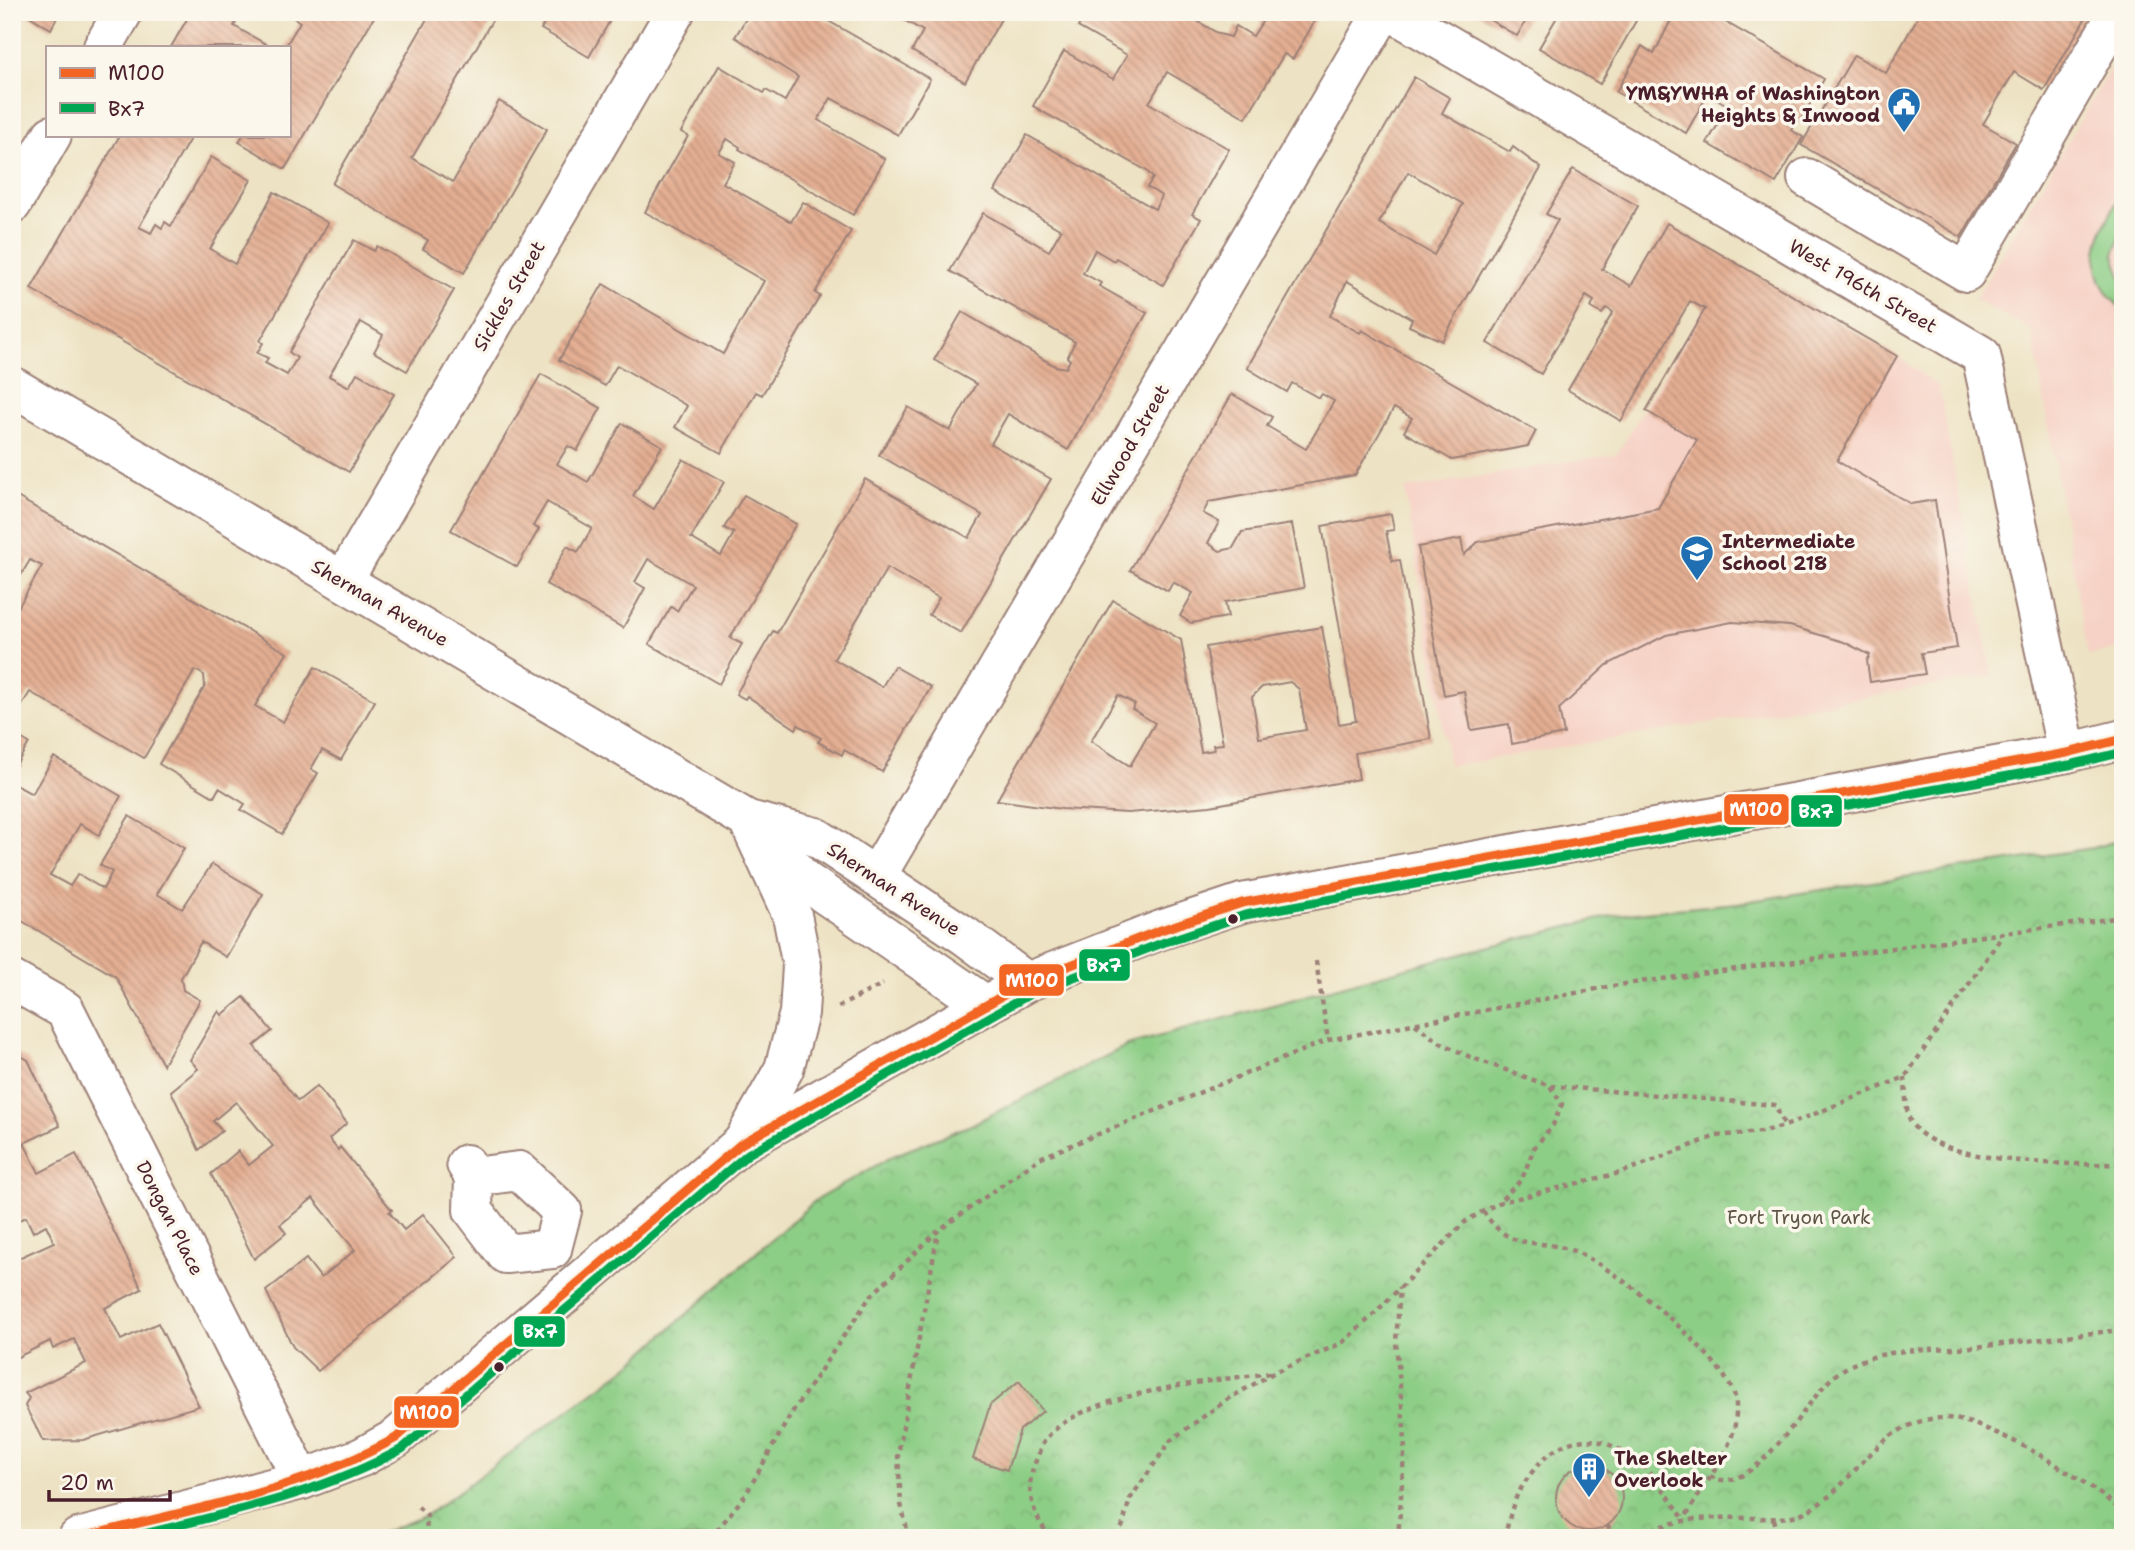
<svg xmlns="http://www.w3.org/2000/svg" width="2135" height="1550" viewBox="0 0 2135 1550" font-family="'Shantell Sans',sans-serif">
  <defs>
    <pattern id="park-crowns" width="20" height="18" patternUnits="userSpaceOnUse" patternTransform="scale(1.75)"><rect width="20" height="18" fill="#8dce86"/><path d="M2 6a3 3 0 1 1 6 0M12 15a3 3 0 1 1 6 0" fill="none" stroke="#7bb074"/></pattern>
    <pattern id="building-back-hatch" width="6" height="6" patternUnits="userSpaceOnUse" patternTransform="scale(1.75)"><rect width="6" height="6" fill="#e4af93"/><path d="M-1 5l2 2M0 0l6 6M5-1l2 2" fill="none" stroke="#bb8e78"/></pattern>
  </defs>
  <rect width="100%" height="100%" fill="#fbf7ec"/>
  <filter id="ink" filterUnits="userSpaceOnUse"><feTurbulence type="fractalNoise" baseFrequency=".0143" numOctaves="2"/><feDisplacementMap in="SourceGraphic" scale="14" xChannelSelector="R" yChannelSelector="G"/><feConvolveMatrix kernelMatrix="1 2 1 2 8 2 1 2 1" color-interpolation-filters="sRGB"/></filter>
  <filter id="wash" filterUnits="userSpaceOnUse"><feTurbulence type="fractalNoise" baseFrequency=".00686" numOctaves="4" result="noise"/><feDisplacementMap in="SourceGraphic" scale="28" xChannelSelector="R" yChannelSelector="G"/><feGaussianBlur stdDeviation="1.57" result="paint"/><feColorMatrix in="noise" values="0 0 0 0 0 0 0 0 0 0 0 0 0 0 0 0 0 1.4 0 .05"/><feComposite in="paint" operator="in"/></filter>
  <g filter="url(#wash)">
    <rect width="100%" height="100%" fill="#ede2c3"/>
    <!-- built -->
    <g fill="#f6d1c5">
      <polygon points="2123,47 2123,374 2120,375 2123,389 2123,648 2088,655 2032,330 1975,300"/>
      <polygon points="1732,261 1897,356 1939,387 1992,676 1449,766 1405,489 1617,454"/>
    </g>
    <!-- park -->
    <polygon fill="url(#park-crowns)" stroke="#6c7658" stroke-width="2" points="2123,839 2123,1538 370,1538 427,1515 627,1367 816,1200 893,1156 971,1125 1128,1045 1443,958 1615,915 1737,903 2093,848"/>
    <!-- pitch -->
    <path fill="#8dce86" stroke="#6c7658" stroke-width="2" d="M2123,191V229L2114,255L2123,283V310C2078,272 2099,232 2123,191Z"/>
    <g id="blocks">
      <!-- building -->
      <g fill="url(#building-back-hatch)" fill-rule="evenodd">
        <polygon points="23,12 60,12 51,29"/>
        <polygon points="191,12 242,12 234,26 271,47 171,47"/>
        <polygon points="297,12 377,12 285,169 239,142 243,135 289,135 289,47 285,47 300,22 294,18"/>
        <polygon points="431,12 497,12 412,158 453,182 499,101 547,129 464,273 423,249 428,240 332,184"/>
        <polygon points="551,12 615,12 589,57 541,29"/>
        <polygon points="750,12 816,14 930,79 898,135 831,98 818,120 885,159 853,215 739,149 740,147 727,139 719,153 735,162 723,183 791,222 803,202 851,231 815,293 820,296 762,395 756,392 721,453 675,427 687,406 617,365 605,386 559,360 603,284 723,354 764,281 645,212 688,136 681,132 719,66 764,93 766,90 785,101 798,77 735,37"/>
        <polygon points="890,12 1005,12 965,82 912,51 923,31"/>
        <polygon points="1086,12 1182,12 1219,34 1231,37 1236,26 1253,36 1262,22 1245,12 1320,12 1293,59 1284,54 1246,118 1167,72 1149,103 1229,149 1192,214 1201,219 1163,285 1116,258 1114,261 1095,250 1083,273 1101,283 1099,286 1147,313 1068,450 1008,414 991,444 1051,479 961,633 929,615 939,598 887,568 834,659 882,687 894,666 931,687 882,772 844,750 842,755 818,742 821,738 798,725 796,729 747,696 745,699 736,694 773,631 777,633 865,479 969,538 982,515 879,455 908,407 950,431 976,384 934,360 962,312 1055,366 1066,368 1070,360 1067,357 1075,342 950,271 983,213 1049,251 1061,230 995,191 1027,135 1155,209 1162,196 1147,187 1153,178 1147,171 1033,106 1064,51 1113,79 1127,55 1078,27"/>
        <polygon points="1476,12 1531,12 1517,36"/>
        <polygon points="1560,12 1641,12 1600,84 1539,48"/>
        <polygon points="1675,12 1708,12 1824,79 1800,122 1796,120 1791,130 1803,137 1776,183 1707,143 1729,106 1708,94 1686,133 1616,92 1642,46 1654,54"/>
        <polygon points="1915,12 2089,12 2044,90 2014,72 1983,124 2016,143 1961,237 1801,145 1854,55 1886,73 1919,15"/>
        <path d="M1414,77L1450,98L1442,113L1510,152L1513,147L1541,168L1442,341L1409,326L1412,319L1347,281L1330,316L1360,333L1362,330L1536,431L1528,446L1452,460L1404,432L1412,418L1394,408L1355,475L1209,502L1203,513L1219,522L1208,543L1220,551L1233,548L1242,532L1292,524L1304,588L1225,602L1228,617L1191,623L1180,616L1193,593L1173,582L1168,591L1130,570L1232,394L1272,417L1267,426L1306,449L1334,401L1322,394L1319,398L1292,383L1287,392L1247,368ZM1408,172L1463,204L1434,255L1379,223Z"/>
        <polygon points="120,135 191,137 139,227 151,233 156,224 162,228 165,222 171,226 211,157 251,180 210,249 235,264 274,192 328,223 260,341 263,343 257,353 268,358 265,363 287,375 297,358 289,352 354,240 374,251 377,246 454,290 407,371 374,352 383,335 361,322 329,376 349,387 357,373 394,394 349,472 31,289"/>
        <polygon points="1573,169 1638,206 1602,269 1631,286 1667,223 1897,356 1837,461 1911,504 1935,500 1957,648 1921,653 1925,674 1870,682 1867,661 1870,655 1844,642 1790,626 1732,622 1666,635 1607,665 1559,709 1564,734 1512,744 1509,724 1471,730 1464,691 1444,695 1418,547 1461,539 1464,555 1478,542 1658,508 1697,440 1646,411 1705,309 1690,301 1621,421 1568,390 1613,312 1606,308 1602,314 1591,308 1594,301 1586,296 1541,374 1487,343 1558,220 1546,214"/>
        <polygon points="541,374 601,408 577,451 568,446 557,464 588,482 622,423 662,446 633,496 654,509 683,459 724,482 691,538 721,556 734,533 724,528 744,495 796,524 730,638 742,644 719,684 649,644 671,607 677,611 693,585 648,559 635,582 645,588 623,628 546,584 567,546 578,552 592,528 547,502 533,526 539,529 517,567 451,530"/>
        <polygon points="12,494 287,653 255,706 283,722 315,667 375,701 341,760 322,750 311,769 318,773 282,834 241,810 245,804 219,788 214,797 159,764 205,686 204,675 195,670 144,758 30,692 20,708 12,704 12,618 42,566 30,560 12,590"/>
        <path d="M1391,514L1394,530L1386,531L1392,561L1400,560L1431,739L1355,753L1359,779L1210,806L1128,813L1062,809L997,800L1113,600L1181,640L1201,752L1214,750L1213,745L1223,744L1206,647L1322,627L1339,724L1356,721L1322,526ZM1290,682L1299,689L1306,730L1259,738L1252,697L1262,687ZM1118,695L1135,704L1132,709L1155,723L1130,766L1091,741Z"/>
        <polygon points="12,733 29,743 12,772"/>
        <polygon points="54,757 121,796 99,835 80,824 50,875 70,886 78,874 103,889 112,872 100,865 129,816 184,848 157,894 182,909 212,864 263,894 226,957 201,942 181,978 183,990 200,1000 163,1065 116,977 12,915 12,843 16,837 12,835 12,783 32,794"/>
        <polygon points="244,997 272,1031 254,1046 298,1101 317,1086 347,1123 329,1139 338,1150 340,1147 392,1210 389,1212 404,1230 423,1214 457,1257 318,1371 293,1347 266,1291 306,1259 321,1278 355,1250 313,1198 280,1225 286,1233 254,1259 211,1174 238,1151 249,1165 273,1146 236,1102 213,1121 222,1131 199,1150 171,1091 198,1069 190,1060 217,1014 219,1011 222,1015"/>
        <polygon points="12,1051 28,1060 60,1126 24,1143 39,1173 76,1154 142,1289 105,1308 121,1340 158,1323 199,1406 83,1440 43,1441 25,1406 29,1398 25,1393 86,1363 74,1339 53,1349 50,1341 12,1360 12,1261 54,1242 46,1225 33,1232 26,1217 12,1223"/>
        <polygon points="1019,1381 1043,1411 1020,1430 1007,1470 973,1459 990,1405"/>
        <circle cx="1589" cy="1498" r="33"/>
      </g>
    </g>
  </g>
  <g filter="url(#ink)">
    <use href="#blocks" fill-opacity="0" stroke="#9c8077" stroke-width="2"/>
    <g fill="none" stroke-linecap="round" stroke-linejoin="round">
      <!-- minor casing -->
      <g stroke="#9c8077" stroke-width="42">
        <g id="minor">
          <polyline points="1392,12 1981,355 2067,753"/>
          <polyline points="103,47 123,12"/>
          <polyline points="1807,178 1966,272 2118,12"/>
          <polyline points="12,204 52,135"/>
          <polyline points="343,581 675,12"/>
          <polyline points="876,877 1383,12"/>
          <polyline points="12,980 65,1010 302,1480"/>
          <polyline points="466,1164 474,1177 473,1210 506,1254 552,1249"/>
          <polyline points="474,1177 519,1171 562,1211 552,1249"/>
        </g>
      </g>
      <!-- major casing -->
      <g stroke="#9c8077" stroke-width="42">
        <g id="major">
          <polyline points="12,386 748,820 816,837 965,936 1027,982"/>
          <polyline points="774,847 804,880 984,1004"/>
          <polyline points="744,1140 784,1069 799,1013 802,966 792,915 748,820"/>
          <polyline points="78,1538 302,1480 362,1457 396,1438 741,1144 1027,982 1161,930 1242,903 2067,753 2123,739"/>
        </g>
      </g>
      <!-- path -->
      <g stroke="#9c8077" stroke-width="4.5" stroke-dasharray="5 5" stroke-linecap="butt">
        <polyline points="1316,961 1328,1040"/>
        <polyline points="838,1007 883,984"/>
        <polyline points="1415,1024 1437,1041 1470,1057 1550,1086 1562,1104 1553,1125 1534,1148 1522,1179 1498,1203"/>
        <path d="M1905,1077C1906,1090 1905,1108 1910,1120C1930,1166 2078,1165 2123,1164"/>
        <polyline points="1551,1086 1775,1105 1785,1126"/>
        <path d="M1483,1211C1511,1253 1530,1237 1571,1250C1612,1264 1723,1355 1735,1397C1737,1405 1736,1422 1734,1429C1727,1457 1699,1492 1685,1518"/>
        <path d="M1710,1476C1753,1502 1806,1399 1834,1376C1873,1344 1938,1351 1984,1346C2031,1341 2076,1334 2123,1330"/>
        <polyline points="418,1507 427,1515 426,1538"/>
        <polyline points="1774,1519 1779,1538"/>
        <polyline points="1607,1525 1615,1538"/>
        <polyline points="711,1538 746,1494 791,1414 870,1297 939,1230 1040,1158 1328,1040 1618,985 2123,917"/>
        <polyline points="909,1538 901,1504 898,1455 938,1232"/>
        <path d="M1051,1538C1033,1516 1024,1490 1035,1463C1038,1456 1041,1445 1046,1439C1082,1392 1214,1381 1270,1373"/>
        <polyline points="1119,1538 1130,1499 1171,1440 1228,1399 1275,1372 1342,1343 1371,1317 1466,1221 1498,1203 1623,1172 1716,1136 1761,1132 1785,1126 1905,1077 2002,936"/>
        <polyline points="1398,1538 1405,1440 1396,1342 1400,1287"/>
        <path d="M1504,1538C1509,1523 1511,1505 1519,1492C1551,1435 1595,1422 1644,1468C1660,1482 1672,1502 1684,1519"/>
        <path d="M1634,1538C1671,1518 1706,1517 1747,1518C1764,1518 1784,1520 1800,1514C1840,1498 1858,1459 1892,1435C1906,1426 1924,1418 1941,1418C1986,1416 2089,1482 2123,1512"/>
        <polyline points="1781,1538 1789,1535 1790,1538"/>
      </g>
      <!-- minor -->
      <use href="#minor" stroke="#fff" stroke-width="38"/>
      <!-- major -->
      <use href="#major" stroke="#fff" stroke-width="38"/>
      <!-- bus-1 casing -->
      <g stroke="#fbf7ec" stroke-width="14">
        <path id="bus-1" d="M79,1538C185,1510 300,1492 396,1438L741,1144L1027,982L1161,930L1242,903L2067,753L2123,739"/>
      </g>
      <!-- bus-2 casing -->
      <g stroke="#fbf7ec" stroke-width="14">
        <path id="bus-2" d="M128,1538C221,1514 317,1496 402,1449L748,1154L1032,993L1165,942L1245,915L2069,765L2123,752"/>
      </g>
      <!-- bus-1 -->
      <use href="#bus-1" stroke="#f26522" stroke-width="9"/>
      <!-- bus-2 -->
      <use href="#bus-2" stroke="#00a651" stroke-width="9"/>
    </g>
  </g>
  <!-- icons -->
  <defs>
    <g id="civic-pin" transform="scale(1.75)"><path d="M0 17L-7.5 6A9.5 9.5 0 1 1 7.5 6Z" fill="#1f6fb2" stroke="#fbf7ec"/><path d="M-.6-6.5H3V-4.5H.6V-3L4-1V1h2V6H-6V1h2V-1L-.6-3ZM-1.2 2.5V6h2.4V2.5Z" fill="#fff"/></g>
    <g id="school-pin" transform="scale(1.75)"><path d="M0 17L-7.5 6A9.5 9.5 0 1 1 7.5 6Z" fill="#1f6fb2" stroke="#fbf7ec"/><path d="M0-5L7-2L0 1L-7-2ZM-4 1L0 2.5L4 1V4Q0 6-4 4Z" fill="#fff"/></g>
    <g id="building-pin" transform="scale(1.75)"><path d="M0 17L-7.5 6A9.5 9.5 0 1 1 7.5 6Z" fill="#1f6fb2" stroke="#fbf7ec"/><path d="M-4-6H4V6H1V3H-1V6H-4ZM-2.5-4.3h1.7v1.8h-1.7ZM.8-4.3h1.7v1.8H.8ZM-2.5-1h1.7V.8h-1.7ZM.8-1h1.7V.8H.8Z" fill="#fff"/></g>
  </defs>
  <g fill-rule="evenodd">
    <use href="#civic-pin" x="1904" y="104"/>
    <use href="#school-pin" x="1697" y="552"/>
    <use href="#building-pin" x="1589" y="1469"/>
  </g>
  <!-- markers -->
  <g fill="#4a1f2b" stroke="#fbf7ec" stroke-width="2.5">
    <circle cx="1233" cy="919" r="6"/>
    <circle cx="499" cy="1367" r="6"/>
  </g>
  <g text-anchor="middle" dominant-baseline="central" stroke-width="7" stroke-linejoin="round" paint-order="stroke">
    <!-- poi labels -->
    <g font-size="19" font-weight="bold" fill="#4a1f2b" stroke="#fbf7ec" text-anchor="start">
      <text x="1880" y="93" text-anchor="end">YM&amp;YWHA of Washington<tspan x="1880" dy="22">Heights &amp; Inwood</tspan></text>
      <text x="1722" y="541">Intermediate<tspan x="1722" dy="22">School 218</tspan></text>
      <text x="1614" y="1458">The Shelter<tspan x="1614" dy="22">Overlook</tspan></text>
    </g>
    <!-- street labels -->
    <g font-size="19" fill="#4a1f2b" stroke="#fbf7ec">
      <text transform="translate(1863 286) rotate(30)">West 196th Street</text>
      <text transform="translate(509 296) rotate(-60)">Sickles Street</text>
      <text transform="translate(1130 445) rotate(-60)">Ellwood Street</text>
      <text transform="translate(380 603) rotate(30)">Sherman Avenue</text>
      <text transform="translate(894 889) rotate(33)">Sherman Avenue</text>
      <text transform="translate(170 1218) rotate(63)">Dongan Place</text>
    </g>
    <!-- park labels -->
    <g font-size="19" fill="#5e5446" stroke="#fbf7ec">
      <text x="1799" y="1217">Fort Tryon Park</text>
    </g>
  </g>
  <g stroke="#fbf7ec" stroke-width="2.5">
    <rect x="1723" y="793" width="67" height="33" rx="7" fill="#f26522"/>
    <rect x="1790" y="794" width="53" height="34" rx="7" fill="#00a651"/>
    <rect x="1078" y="948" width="53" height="34" rx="7" fill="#00a651"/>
    <rect x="998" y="963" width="67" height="34" rx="7" fill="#f26522"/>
    <rect x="513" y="1315" width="53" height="33" rx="7" fill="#00a651"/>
    <rect x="393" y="1395" width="67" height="34" rx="7" fill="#f26522"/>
  </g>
  <g font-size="19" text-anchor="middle" font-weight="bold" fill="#fff">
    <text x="1756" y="816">M100</text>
    <text x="1816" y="818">Bx7</text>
    <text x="1104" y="972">Bx7</text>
    <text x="1032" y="987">M100</text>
    <text x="540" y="1338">Bx7</text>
    <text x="426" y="1419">M100</text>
  </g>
  <!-- margin -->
  <rect width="2135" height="1550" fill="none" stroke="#fbf7ec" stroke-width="42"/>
  <!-- legend -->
  <rect x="46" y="46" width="245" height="91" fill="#fbf7ec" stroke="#b4a19f" stroke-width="2"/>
  <rect x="60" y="68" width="35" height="10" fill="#f26522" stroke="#b4a19f" stroke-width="2"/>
  <text x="108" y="80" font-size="21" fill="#4a1f2b">M100</text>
  <rect x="60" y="103" width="35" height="10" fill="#00a651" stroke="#b4a19f" stroke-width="2"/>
  <text x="108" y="116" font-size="21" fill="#4a1f2b">Bx7</text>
  <!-- scale -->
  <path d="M49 1490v10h121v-10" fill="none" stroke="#4a1f2b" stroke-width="3.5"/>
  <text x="60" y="1490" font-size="21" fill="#4a1f2b" stroke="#fbf7ec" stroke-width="5" paint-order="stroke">20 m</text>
</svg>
